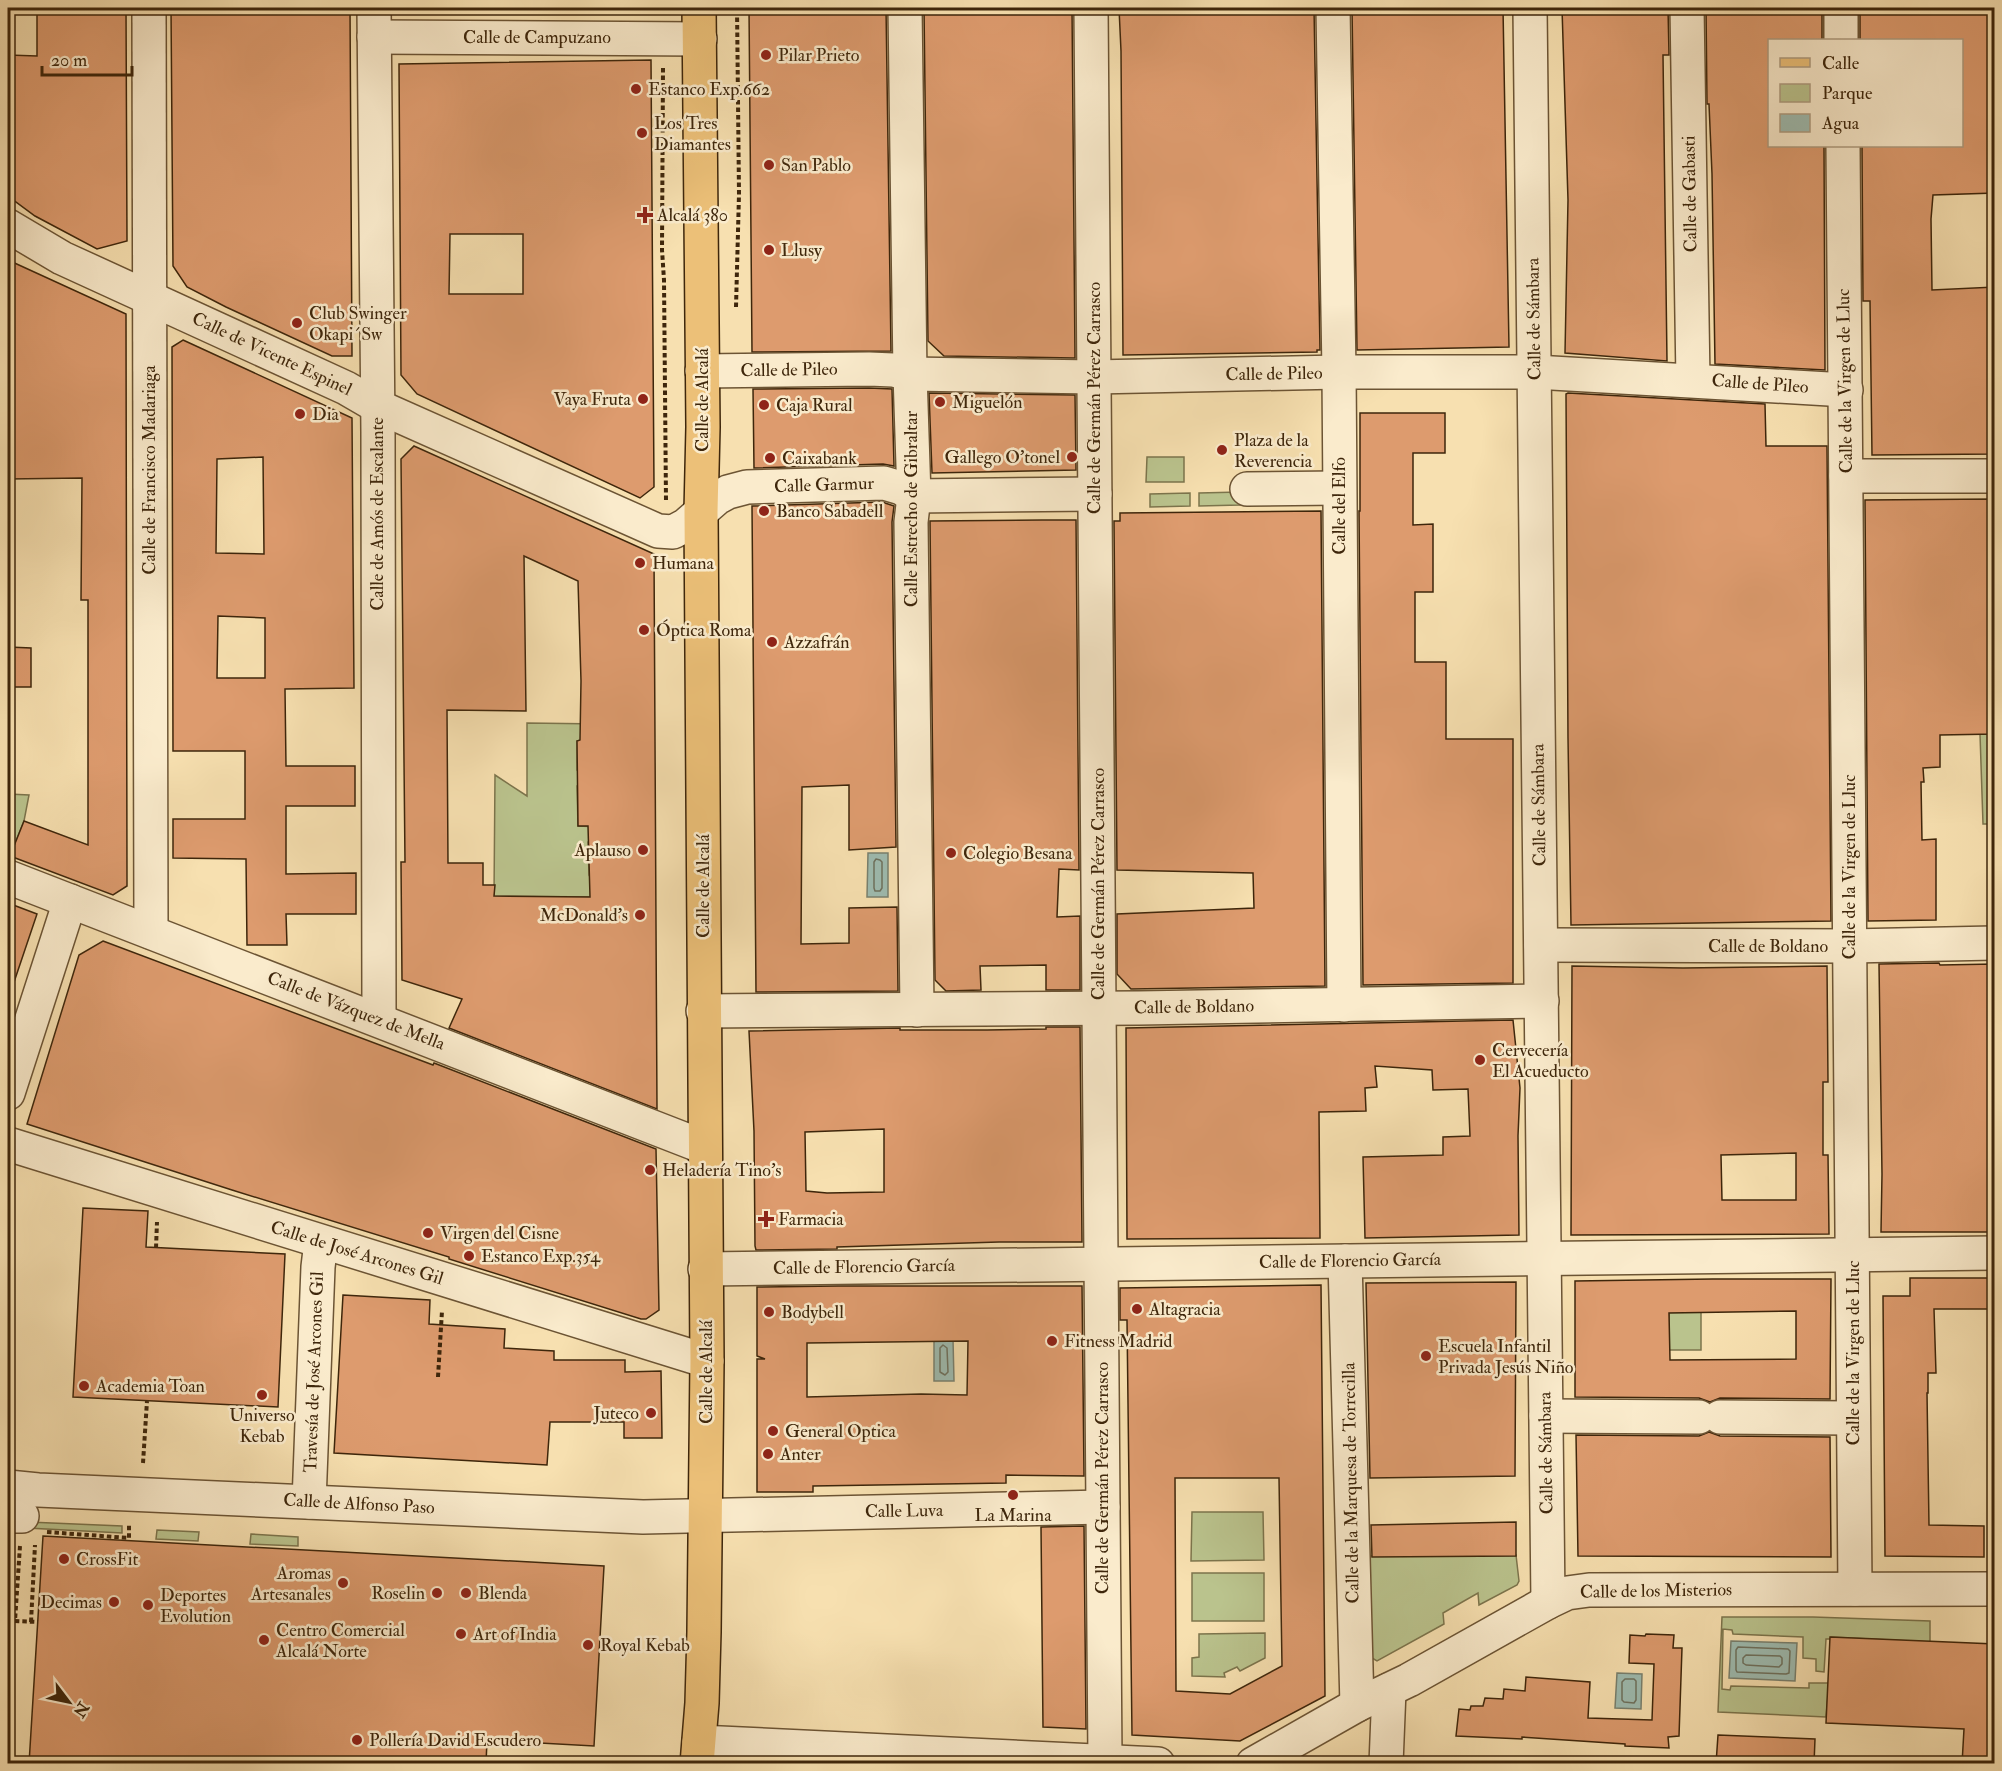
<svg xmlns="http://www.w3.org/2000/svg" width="2002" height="1771" viewBox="0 0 2002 1771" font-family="'IM FELL Double Pica',serif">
  <rect width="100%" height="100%" fill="#f7e0b0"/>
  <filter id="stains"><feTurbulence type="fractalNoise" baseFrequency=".00333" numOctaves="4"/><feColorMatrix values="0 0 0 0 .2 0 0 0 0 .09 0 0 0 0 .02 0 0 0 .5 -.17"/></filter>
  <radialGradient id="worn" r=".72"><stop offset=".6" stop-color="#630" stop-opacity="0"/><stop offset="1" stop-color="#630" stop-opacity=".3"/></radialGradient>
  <!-- green -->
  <g fill="#bac38d" stroke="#7c744c" stroke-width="1.5">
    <polygon points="1147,457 1184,457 1184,482 1146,482"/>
    <polygon points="1240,492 1240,505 1199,506 1199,493"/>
    <polygon points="1190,493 1190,506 1150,507 1150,494"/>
    <polygon points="527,723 601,724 601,740 577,741 577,770 601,786 577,786 578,826 602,827 588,842 589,875 601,897 494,896 495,775 527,796"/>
    <polygon points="1980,734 1994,734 1994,824 1983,824"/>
    <polygon points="8,794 29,795 24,821 10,856 8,855"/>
    <rect x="1669" y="1312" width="32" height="38"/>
    <polygon points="1192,1512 1263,1512 1264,1560 1191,1561"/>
    <polygon points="28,1522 122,1526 122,1533 27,1528"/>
    <polygon points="157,1530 199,1532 198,1541 156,1539"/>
    <polygon points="251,1534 298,1537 298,1546 250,1544"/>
    <polygon points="1516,1555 1519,1581 1517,1585 1479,1605 1478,1593 1443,1613 1444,1624 1377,1661 1372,1658 1369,1556"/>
    <rect x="1192" y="1573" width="72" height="48"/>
    <polygon points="1722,1617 1813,1617 1930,1621 1930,1642 1831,1637 1830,1639 1826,1639 1824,1672 1816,1671 1816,1659 1803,1658 1803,1637 1733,1634 1732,1630 1723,1629 1722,1689 1730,1690 1731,1686 1809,1688 1809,1683 1829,1683 1826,1717 1718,1712"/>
    <polygon points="1265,1633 1265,1658 1240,1671 1237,1667 1224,1673 1225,1677 1192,1676 1192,1658 1199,1657 1199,1634"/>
  </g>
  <!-- water -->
  <g fill="#9ebcb1" stroke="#78806f" stroke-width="1.5">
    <polygon points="868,853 888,853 888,897 867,897"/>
    <polygon points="934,1339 953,1339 954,1381 934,1381"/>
    <polygon points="1731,1641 1797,1643 1795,1681 1729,1678"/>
    <polygon points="1617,1673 1642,1674 1641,1709 1615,1708"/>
  </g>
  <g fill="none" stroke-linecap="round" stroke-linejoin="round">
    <!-- shore -->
    <g stroke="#6e715e" stroke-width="1.5">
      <polygon points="876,859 880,860 882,862 882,888 880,891 875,891 874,888 874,862"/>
      <polygon points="943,1345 947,1348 948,1372 945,1375 940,1372 940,1348"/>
      <polygon points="1738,1647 1788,1649 1790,1651 1789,1673 1786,1674 1737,1672 1736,1670 1736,1650"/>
      <polygon points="1746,1655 1780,1656 1782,1658 1782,1664 1779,1667 1746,1665 1743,1663 1743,1658"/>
      <polygon points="1625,1679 1634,1679 1636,1681 1636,1700 1634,1703 1624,1702 1622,1700 1622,1682"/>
    </g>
  </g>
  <!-- building -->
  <g fill="#dd9b6e" stroke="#3e260b" stroke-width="1.5" fill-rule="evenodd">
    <polygon points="37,8 126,8 127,241 97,249 35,216 8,196 8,55 37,56"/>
    <polygon points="171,8 350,8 352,356 332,356 226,307 187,287 173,266"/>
    <polygon points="749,8 886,8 891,351 752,352"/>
    <polygon points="924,8 1072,8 1075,358 944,356 928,341"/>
    <polygon points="1119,8 1314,8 1320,350 1317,350 1317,352 1123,355 1121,51"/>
    <polygon points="1352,8 1503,8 1509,347 1357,350"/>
    <polygon points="1562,8 1668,8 1669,55 1663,55 1667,361 1565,353 1568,200"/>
    <polygon points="1706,8 1822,8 1822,40 1770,40 1770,146 1824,146 1825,370 1715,364 1712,174 1709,104 1707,104"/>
    <polygon points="1860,8 1995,8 1995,193 1933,195 1931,219 1932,290 1995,287 1995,454 1872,455 1870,301 1863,301 1862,146 1962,146 1962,40 1860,40"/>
    <path d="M651,60L654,487L640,498L417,394L401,375L399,64ZM450,234H523V294H449Z"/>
    <polygon points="8,260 126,314 127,886 113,895 10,856 24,821 88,845 88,600 81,600 82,478 8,479"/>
    <path d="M183,340L352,418L354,688L285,689L286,766H355V806H286V874L356,873V914H286L287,945H247L246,859L173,858V819H245V751H173L172,347ZM263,457L264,554L216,553L217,459ZM218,616L265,618V678H217Z"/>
    <polygon points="869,388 892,389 894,466 883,464 754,468 753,389"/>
    <polygon points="929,393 1075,395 1076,470 932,473"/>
    <polygon points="1568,393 1765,404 1766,446 1827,446 1831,921 1571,925 1568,738 1566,394"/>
    <polygon points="1360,413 1445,413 1445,453 1413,453 1413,525 1433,524 1433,592 1415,592 1415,662 1446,662 1446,739 1513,739 1513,983 1363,985 1359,511 1360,511"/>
    <path d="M414,446L654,554L657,1109L449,1028L462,999L402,980L401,862H405L401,459ZM524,556L578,581L581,681L580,740L577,741L578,826H588L590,897L494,896L495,885H483V863H448L447,710L526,711Z"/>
    <polygon points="1995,499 1995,734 1940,735 1940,767 1923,768 1924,782 1921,782 1922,840 1936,839 1936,920 1868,921 1865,500"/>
    <polygon points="882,502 894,506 892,522 896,847 849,850 849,785 802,787 801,944 849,943 849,908 897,907 898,991 756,992 752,506"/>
    <polygon points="1321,511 1325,986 1131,989 1117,974 1117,914 1254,908 1253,873 1117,870 1114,521 1120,521 1120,513"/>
    <polygon points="1042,520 1076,520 1079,870 1059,869 1057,917 1080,916 1080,990 1046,990 1046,965 980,966 981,990 946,991 935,980 930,521"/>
    <polygon points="8,647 31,648 31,687 8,687"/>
    <polygon points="8,903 37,914 12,988 8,987"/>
    <polygon points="103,941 433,1065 434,1063 656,1149 659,1310 646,1319 641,1319 449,1259 449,1257 232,1190 27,1124 79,955"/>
    <polygon points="1939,963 1940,965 1995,964 1995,1232 1881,1232 1882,1174 1879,964"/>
    <path d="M1572,966L1683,968L1827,966L1828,1082H1823V1155H1828L1829,1234L1571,1235ZM1796,1153V1200H1722L1721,1155Z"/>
    <polygon points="1513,1020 1520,1088 1518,1136 1519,1235 1365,1238 1363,1157 1443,1155 1443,1137 1470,1136 1468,1089 1433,1090 1432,1070 1375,1066 1377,1087 1365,1088 1366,1111 1319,1112 1320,1238 1127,1239 1126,1028"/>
    <path d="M1046,1027H1080L1082,1242H999L837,1247V1249L756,1250L755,1246L754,1131L749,1031L900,1028V1030H987L1046,1029ZM884,1129V1192L827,1193L806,1191L805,1132Z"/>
    <polygon points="83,1208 148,1211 146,1247 285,1254 278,1407 73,1397"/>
    <polygon points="1910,1278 1995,1278 1995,1309 1934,1309 1936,1373 1928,1373 1928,1393 1927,1393 1929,1525 1984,1526 1984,1557 1885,1556 1883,1296 1910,1296"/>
    <path d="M1713,1279H1831L1830,1399L1720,1398L1710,1402L1699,1398L1575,1397V1281ZM1796,1311V1359L1670,1360L1669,1313Z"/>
    <polygon points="1516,1282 1515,1476 1370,1478 1366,1283"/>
    <path d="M1321,1285L1325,1696L1240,1741L1132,1735L1127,1320H1120V1288ZM1175,1478H1279L1282,1666L1230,1694L1176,1691Z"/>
    <path d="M838,1286H1082L1084,1476L1006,1475V1483L813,1486V1492H757V1359H765L757,1356V1287ZM968,1341L967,1395L921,1394L807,1397V1343Z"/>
    <polygon points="343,1295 430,1300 429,1324 505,1329 504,1348 554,1351 554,1360 625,1360 625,1372 661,1371 662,1438 624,1438 624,1422 550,1422 547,1465 334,1453"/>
    <polygon points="1709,1432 1720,1436 1830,1437 1831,1557 1578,1556 1576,1435 1699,1436"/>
    <polygon points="1516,1522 1516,1556 1372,1557 1371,1525"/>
    <polygon points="1084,1526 1086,1729 1043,1727 1041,1527"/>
    <polygon points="43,1536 604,1566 594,1746 487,1740 486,1764 29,1764"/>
    <polygon points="1646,1634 1674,1635 1673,1648 1682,1648 1679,1736 1668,1737 1669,1748 1625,1746 1625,1744 1522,1737 1522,1739 1456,1736 1459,1709 1470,1710 1471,1706 1483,1706 1485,1698 1503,1699 1504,1689 1525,1691 1526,1677 1590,1682 1588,1718 1652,1720 1654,1664 1629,1663 1630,1635 1645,1636"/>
    <polygon points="1830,1637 1995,1644 1995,1764 1962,1764 1964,1729 1826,1723"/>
    <polygon points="1718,1735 1815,1739 1814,1764 1716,1764"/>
  </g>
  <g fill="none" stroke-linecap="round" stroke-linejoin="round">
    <!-- minor casing -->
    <g stroke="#6c5434" stroke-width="36">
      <g id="minor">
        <polyline points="149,8 151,932"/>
        <polyline points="374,8 378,432 379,1020"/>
        <polyline points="905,8 910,374 914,496 911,522 917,1010"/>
        <polyline points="1091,8 1105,1760"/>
        <polyline points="1333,8 1339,372 1344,1005"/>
        <polyline points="1530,8 1548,1602"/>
        <polyline points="1687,8 1693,380"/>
        <polyline points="1841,8 1841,40"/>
        <polyline points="374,37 700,39"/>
        <polyline points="1843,146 1855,1589"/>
        <polyline points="8,226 62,258 346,388 377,406 658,531 673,532 686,525 717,498 728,492 747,487 884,483 901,488 914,496 1095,494"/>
        <polyline points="702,371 869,369 893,370 910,374 1094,377 1339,372 1535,372 1846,390"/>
        <polyline points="1846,476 1994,476"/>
        <polyline points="1247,489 1339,488"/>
        <polyline points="8,877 704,1147"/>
        <polyline points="1541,945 1850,946 1994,943"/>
        <polyline points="703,1011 1139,1008 1542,1001"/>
        <polyline points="8,1093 70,901"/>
        <polyline points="8,1144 707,1361"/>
        <polyline points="1345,1261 1357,1705"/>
        <polyline points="705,1269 1994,1253"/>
        <polyline points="1546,1416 1699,1417"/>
        <polyline points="1720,1417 1853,1418"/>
        <polyline points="8,1487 38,1490 643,1517 1103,1507"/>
        <polyline points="309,1502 318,1267 321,1242"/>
        <polyline points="8,1516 22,1516"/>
        <polyline points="699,1742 1158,1764"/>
        <polyline points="1253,1764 1357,1705 1409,1680 1548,1602 1567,1593 1589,1590 1994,1589"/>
        <polyline points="1386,1764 1389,1690"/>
      </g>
    </g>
    <!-- major casing -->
    <g stroke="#3e260b" stroke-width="36">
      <polyline id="major" points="697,1764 702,1703 704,1632 707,1361 701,512 703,427 699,8"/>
    </g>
    <!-- path -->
    <g stroke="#3e260b" stroke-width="4" stroke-dasharray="4.5 3" stroke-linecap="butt">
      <polyline points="663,68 662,250 664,280 666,501"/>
      <polyline points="736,307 739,194 737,8"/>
      <polyline points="156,1248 157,1222"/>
      <polyline points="438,1377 442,1311"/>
      <polyline points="143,1463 147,1401"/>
      <polyline points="47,1532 129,1538 129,1525"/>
      <polyline points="20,1546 15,1621 38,1622"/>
      <polyline points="31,1622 35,1545"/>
    </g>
    <!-- minor -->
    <use href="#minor" stroke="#faebcc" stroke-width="33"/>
    <!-- major -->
    <use href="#major" stroke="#ecc078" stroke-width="33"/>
  </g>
  <!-- markers -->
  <g fill="#8f2418" stroke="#faebcc" stroke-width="2">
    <circle cx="766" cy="55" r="6"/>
    <circle cx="636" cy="89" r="6"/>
    <circle cx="642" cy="133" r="6"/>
    <circle cx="769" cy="165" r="6"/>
    <path d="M642 206h6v6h6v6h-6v6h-6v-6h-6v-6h6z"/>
    <circle cx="769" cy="250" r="6"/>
    <circle cx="297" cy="323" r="6"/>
    <circle cx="643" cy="399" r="6"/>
    <circle cx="940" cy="402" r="6"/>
    <circle cx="764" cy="405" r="6"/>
    <circle cx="300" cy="414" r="6"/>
    <circle cx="1222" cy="450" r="6"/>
    <circle cx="1072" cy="457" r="6"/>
    <circle cx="770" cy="458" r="6"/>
    <circle cx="764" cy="511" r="6"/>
    <circle cx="640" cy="563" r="6"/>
    <circle cx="644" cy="630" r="6"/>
    <circle cx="772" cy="642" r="6"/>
    <circle cx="643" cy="850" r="6"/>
    <circle cx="951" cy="853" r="6"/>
    <circle cx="640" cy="915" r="6"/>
    <circle cx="1480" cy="1060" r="6"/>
    <circle cx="650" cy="1170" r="6"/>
    <path d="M763 1210h6v6h6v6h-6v6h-6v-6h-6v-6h6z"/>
    <circle cx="428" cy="1233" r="6"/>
    <circle cx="469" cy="1256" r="6"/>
    <circle cx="1137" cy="1309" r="6"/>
    <circle cx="769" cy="1312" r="6"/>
    <circle cx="1052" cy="1341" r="6"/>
    <circle cx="1426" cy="1356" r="6"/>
    <circle cx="84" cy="1386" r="6"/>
    <circle cx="262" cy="1395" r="6"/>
    <circle cx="651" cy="1413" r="6"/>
    <circle cx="773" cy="1431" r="6"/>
    <circle cx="768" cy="1454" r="6"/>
    <circle cx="1013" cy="1495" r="6"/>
    <circle cx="64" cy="1559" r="6"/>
    <circle cx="343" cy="1583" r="6"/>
    <circle cx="437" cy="1593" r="6"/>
    <circle cx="466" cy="1593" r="6"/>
    <circle cx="114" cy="1602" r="6"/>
    <circle cx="148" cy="1605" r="6"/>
    <circle cx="461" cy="1634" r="6"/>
    <circle cx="264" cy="1640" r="6"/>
    <circle cx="588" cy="1645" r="6"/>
    <circle cx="357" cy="1740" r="6"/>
  </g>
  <g text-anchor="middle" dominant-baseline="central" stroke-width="5" stroke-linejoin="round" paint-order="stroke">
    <!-- street labels -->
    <g font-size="18" fill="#3e260b" stroke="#faebcc">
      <text x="537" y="37">Calle de Campuzano</text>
      <text transform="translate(1690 194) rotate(-91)">Calle de Gabasti</text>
      <text transform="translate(1534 319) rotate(-91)">Calle de Sámbara</text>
      <text transform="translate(272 354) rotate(25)">Calle de Vicente Espinel</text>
      <text transform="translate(789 370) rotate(-1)">Calle de Pileo</text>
      <text transform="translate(1274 374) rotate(-1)">Calle de Pileo</text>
      <text transform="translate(1845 381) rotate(-91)">Calle de la Virgen de Lluc</text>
      <text transform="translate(1760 384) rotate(4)">Calle de Pileo</text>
      <text transform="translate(1094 398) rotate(-90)">Calle de Germán Pérez Carrasco</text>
      <text transform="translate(702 400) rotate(-90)">Calle de Alcalá</text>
      <text transform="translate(149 470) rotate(-90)">Calle de Francisco Madariaga</text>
      <text transform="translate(824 485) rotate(-2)">Calle Garmur</text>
      <text transform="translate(1339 506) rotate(-90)">Calle del Elfo</text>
      <text transform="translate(911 509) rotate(-90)">Calle Estrecho de Gibraltar</text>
      <text transform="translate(377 514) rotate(-90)">Calle de Amós de Escalante</text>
      <text transform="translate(1539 805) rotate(-91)">Calle de Sámbara</text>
      <text transform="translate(1849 867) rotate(-90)">Calle de la Virgen de Lluc</text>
      <text transform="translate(1098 884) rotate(-90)">Calle de Germán Pérez Carrasco</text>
      <text transform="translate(703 886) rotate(-90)">Calle de Alcalá</text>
      <text x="1768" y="946">Calle de Boldano</text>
      <text transform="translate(1194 1007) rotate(-1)">Calle de Boldano</text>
      <text transform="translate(356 1011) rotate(21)">Calle de Vázquez de Mella</text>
      <text transform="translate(357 1253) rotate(17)">Calle de José Arcones Gil</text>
      <text transform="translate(1350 1261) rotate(-1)">Calle de Florencio García</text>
      <text transform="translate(864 1267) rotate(-1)">Calle de Florencio García</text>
      <text transform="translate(1853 1353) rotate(-90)">Calle de la Virgen de Lluc</text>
      <text transform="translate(314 1372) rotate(-88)">Travesía de José Arcones Gil</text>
      <text transform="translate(706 1372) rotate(-90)">Calle de Alcalá</text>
      <text transform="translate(1546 1453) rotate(-91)">Calle de Sámbara</text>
      <text transform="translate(1102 1478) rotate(-90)">Calle de Germán Pérez Carrasco</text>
      <text transform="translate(1351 1483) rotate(-91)">Calle de la Marquesa de Torrecilla</text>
      <text transform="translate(359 1504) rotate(3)">Calle de Alfonso Paso</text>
      <text transform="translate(904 1511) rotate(-1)">Calle Luva</text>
      <text transform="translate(1656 1591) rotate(-1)">Calle de los Misterios</text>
    </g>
    <!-- poi labels -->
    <g font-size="18" fill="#3e260b" stroke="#faebcc" text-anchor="start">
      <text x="778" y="55">Pilar Prieto</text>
      <text x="648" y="89">Estanco Exp.662</text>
      <text x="654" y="123">Los Tres<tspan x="654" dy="21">Diamantes</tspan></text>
      <text x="781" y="165">San Pablo</text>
      <text x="657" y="215">Alcalá 380</text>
      <text x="781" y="250">Llusy</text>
      <text x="309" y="313">Club Swinger<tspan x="309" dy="21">Okapi´Sw</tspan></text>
      <text x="631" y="399" text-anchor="end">Vaya Fruta</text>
      <text x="952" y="402">Miguelón</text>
      <text x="776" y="405">Caja Rural</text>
      <text x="312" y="414">Dia</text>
      <text x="1234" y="440">Plaza de la<tspan x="1234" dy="21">Reverencia</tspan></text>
      <text x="1060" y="457" text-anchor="end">Gallego O'tonel</text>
      <text x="782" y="458">Caixabank</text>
      <text x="776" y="511">Banco Sabadell</text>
      <text x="652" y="563">Humana</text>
      <text x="656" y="630">Óptica Roma</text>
      <text x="784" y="642">Azzafrán</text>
      <text x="631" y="850" text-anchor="end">Aplauso</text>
      <text x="963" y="853">Colegio Besana</text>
      <text x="628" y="915" text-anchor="end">McDonald's</text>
      <text x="1492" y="1050">Cervecería<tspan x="1492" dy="21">El Acueducto</tspan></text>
      <text x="662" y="1170">Heladería Tino's</text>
      <text x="778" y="1219">Farmacia</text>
      <text x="440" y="1233">Virgen del Cisne</text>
      <text x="481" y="1256">Estanco Exp.354</text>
      <text x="1149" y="1309">Altagracia</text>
      <text x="781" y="1312">Bodybell</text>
      <text x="1064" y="1341">Fitness Madrid</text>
      <text x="1438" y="1346">Escuela Infantil<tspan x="1438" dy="21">Privada Jesús Niño</tspan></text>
      <text x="96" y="1386">Academia Toan</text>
      <text x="639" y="1413" text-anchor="end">Juteco</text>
      <text x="262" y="1415" text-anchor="middle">Universo<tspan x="262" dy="21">Kebab</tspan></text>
      <text x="785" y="1431">General Optica</text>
      <text x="780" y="1454">Anter</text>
      <text x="1013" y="1515" text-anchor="middle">La Marina</text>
      <text x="76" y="1559">CrossFit</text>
      <text x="331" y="1573" text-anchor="end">Aromas<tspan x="331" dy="21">Artesanales</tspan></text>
      <text x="425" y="1593" text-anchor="end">Roselin</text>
      <text x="478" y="1593">Blenda</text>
      <text x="160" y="1595">Deportes<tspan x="160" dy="21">Evolution</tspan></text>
      <text x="102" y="1602" text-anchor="end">Decimas</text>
      <text x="276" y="1630">Centro Comercial<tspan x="276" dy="21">Alcalá Norte</tspan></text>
      <text x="473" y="1634">Art of India</text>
      <text x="600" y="1645">Royal Kebab</text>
      <text x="369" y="1740">Pollería David Escudero</text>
    </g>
  </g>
  <!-- margin -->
  <rect width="2002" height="1771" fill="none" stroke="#f7e0b0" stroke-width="30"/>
  <rect x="9" y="9" width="1984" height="1753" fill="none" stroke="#3e260b" stroke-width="3"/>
  <rect x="15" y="15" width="1972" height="1741" fill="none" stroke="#3e260b" stroke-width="1.5"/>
  <!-- legend -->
  <rect x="1768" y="39" width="195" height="108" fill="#faebcc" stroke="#af9c7f" stroke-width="1.5"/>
  <rect x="1780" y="58" width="30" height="9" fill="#ecc078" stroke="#af9c7f" stroke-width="1.5"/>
  <text x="1822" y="69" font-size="18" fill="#3e260b">Calle</text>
  <rect x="1780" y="84" width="30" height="18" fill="#bac38d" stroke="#af9c7f" stroke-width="1.5"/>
  <text x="1822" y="99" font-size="18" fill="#3e260b">Parque</text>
  <rect x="1780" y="114" width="30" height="18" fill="#9ebcb1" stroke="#af9c7f" stroke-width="1.5"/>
  <text x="1822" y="129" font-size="18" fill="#3e260b">Agua</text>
  <!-- north arrow -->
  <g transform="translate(69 1702) rotate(122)" stroke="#faebcc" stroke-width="4.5" paint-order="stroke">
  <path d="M0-4.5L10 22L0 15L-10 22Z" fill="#3e260b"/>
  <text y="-9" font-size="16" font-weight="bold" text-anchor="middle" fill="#3e260b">N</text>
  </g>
  <!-- scale -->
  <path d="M42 66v9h90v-9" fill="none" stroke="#3e260b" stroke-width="3"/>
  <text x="51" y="66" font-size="18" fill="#3e260b" stroke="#faebcc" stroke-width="4.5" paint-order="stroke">20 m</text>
  <rect width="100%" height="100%" filter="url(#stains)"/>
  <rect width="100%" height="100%" fill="url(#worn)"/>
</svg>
